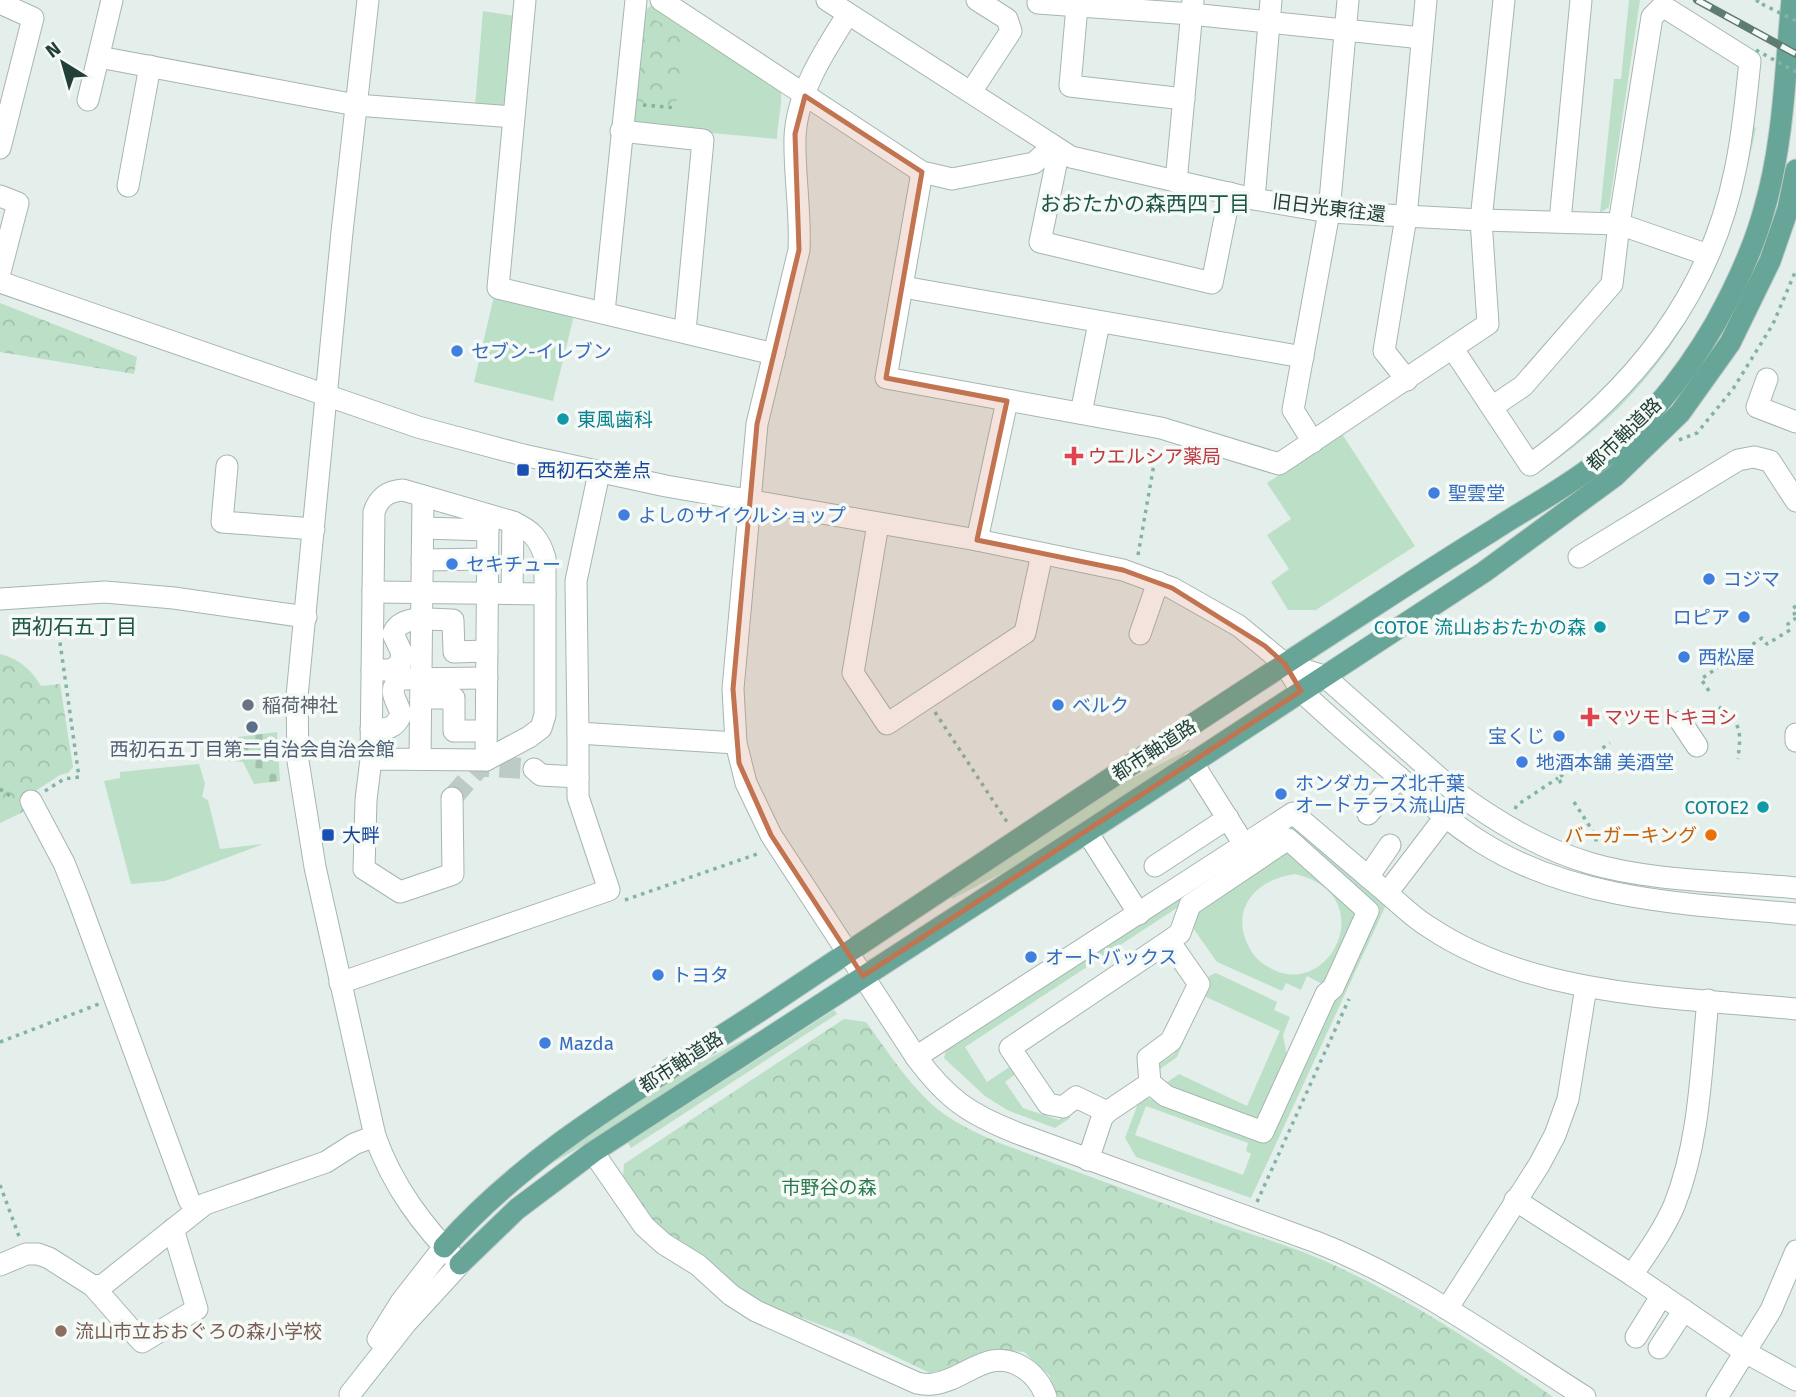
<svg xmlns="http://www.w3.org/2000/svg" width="1796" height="1397" viewBox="0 0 1796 1397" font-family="'Fira Sans','Noto Sans JP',sans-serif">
  <defs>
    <pattern id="forest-crowns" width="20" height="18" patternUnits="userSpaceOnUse" patternTransform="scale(1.75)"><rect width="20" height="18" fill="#bce0c7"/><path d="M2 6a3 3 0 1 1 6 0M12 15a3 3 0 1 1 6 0" fill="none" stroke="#a1c1ac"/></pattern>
    <pattern id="cemetery-stones" width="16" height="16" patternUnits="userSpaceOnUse" patternTransform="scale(1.75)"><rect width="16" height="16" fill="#bce0c7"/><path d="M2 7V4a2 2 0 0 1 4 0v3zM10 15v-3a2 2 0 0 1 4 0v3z" fill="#a1c1ac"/></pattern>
  </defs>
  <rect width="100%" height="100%" fill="#e4eeea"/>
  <!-- green -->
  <g fill="#bce0c7" fill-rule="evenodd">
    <polygon points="1629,0 1640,0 1609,207 1600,213 1614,79 1621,79"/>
    <path d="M652,5L780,88C784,99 777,124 777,139L634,126L629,120L640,14Z"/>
    <polygon points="483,11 515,16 506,104 500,109 475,107"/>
    <path d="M1751,125L1756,128C1735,231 1701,321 1627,399C1602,426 1571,449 1541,471L1539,468L1681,322Z"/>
    <polygon points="494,296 574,315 553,401 474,382"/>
    <polygon points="1342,434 1415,546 1316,610 1288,610 1271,582 1289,569 1267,535 1291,519 1267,483"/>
    <polygon points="1190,749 1191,751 1014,867 952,899 950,896 1123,783"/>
    <polygon points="199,764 205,784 202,797 208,800 220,849 263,844 165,881 131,884 104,781 120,778 120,772"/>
    <path d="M1288,826H1297L1386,905L1251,1198L1136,1157L1125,1138L1139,1101L1144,1097L1266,1141L1373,911L1288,835L965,1047L987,1082L1011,1066L1017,1073L1005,1082L1023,1108L1059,1120L1070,1112V1118L1055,1128L1007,1110L985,1096L944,1058L946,1050ZM1146,1106L1248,1143L1246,1151L1251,1154L1243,1175L1135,1135Z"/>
    <path d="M1281,848L1358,906L1360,919L1328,987L1307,976L1301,990L1286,983L1282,991L1217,962L1188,921L1192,908ZM1295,874C1381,894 1332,997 1274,970C1264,965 1255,959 1250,949C1228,910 1256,879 1295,874Z"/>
    <polygon points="1216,973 1277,1002 1274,1010 1290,1017 1283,1035 1288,1062 1264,1114 1251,1120 1168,1089 1166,1083 1179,1074 1247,1106 1280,1031 1204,996 1177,1057 1160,1069 1158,1065 1174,1054 1209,976"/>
    <polygon points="834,1010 837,1014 631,1148 628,1143"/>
    <path d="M758,1032L759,1034L617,1126L542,1169C609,1116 682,1071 758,1032Z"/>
  </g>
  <!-- forest -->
  <g fill="url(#forest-crowns)">
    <polygon points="652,18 678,33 679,38 683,39 676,106 631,101 639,26"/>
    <polygon points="0,303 137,357 134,374 0,352"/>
    <path d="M0,654C19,659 31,669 41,686L60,684L73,767L68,773L60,775L20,801L25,811L0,823Z"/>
    <path d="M844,1019L866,1022C889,1053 910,1087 940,1111C957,1124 977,1133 997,1142C1069,1169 1141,1196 1213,1221C1255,1236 1298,1248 1338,1267C1414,1302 1485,1349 1553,1397H1058L1049,1375L1024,1352L994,1349L984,1351L949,1369L930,1373L856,1338L767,1305L740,1288L653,1224L623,1176L624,1164Z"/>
  </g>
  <!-- cemetery -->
  <polygon fill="url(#cemetery-stones)" points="277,732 280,781 254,784 243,762 229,761 222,739"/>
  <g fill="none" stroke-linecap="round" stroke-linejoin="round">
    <!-- minor-tunnel -->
    <polyline stroke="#bdcbc7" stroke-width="21" stroke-dasharray="21 10" stroke-linecap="butt" points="452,798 480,766 534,769"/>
    <!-- minor casing -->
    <g stroke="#a6b6b1" stroke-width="23">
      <g id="minor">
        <polyline points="525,0 498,288 774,354"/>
        <polyline points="661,0 922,172 952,179 1034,163 1053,146"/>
        <polyline points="827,0 1071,157 1254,199 1329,212 1481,220 1619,224 1708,255"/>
        <polyline points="1039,0 1038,3 1191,14 1422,38"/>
        <polyline points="0,3 33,18 0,148"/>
        <polyline points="1077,6 1070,86 1184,99"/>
        <path d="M848,14C825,50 797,92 795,137C794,175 801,212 799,250L757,424L733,689L736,743L746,783L771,835L916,1057C947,1099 969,1114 1017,1133L1316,1242C1413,1280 1498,1342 1585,1397"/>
        <polyline points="99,57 356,105 513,117"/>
        <polyline points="971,92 1011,31 1007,19 977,0"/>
        <polyline points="88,100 112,0"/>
        <polyline points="621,131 703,140 685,331"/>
        <polyline points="1059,150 1040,242 1212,283 1230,193"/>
        <polyline points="922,172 886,378 1161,428 1279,464 1488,324 1481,220 1504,0"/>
        <polyline points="1176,182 1193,0"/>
        <polyline points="128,186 150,66"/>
        <polyline points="0,196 18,203 0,272"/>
        <polyline points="1254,199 1271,0"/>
        <polyline points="1560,221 1581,0"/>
        <path d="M0,282L418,427L523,455L666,486L977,540L1123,570L1172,588L1239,626L1285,664L1301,691C1331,719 1362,746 1393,772C1422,797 1449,822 1481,842C1574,901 1690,904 1796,914"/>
        <polyline points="903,287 1303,357"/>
        <polyline points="604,312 636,0"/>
        <path d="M1453,349L1530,465C1632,391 1709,298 1735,171C1743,135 1746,98 1750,61L1669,10L1661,8L1652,17L1619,224L1612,284L1523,386L1492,407"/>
        <polyline points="1767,379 1757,407 1796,422"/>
        <polyline points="1407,380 1384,351 1406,217 1426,0"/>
        <polyline points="1081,413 1099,323"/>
        <polyline points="1313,442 1293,410 1329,212 1348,0"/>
        <polyline points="227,466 222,522 314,529"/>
        <polyline points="599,473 576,581 578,733 736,743"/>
        <polyline points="878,524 853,673 887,724 1025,633 1042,554"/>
        <polyline points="423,528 488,530"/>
        <polyline points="977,540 1007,401"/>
        <polyline points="1579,557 1738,460 1754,457 1770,461 1796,501"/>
        <polyline points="422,560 488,559"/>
        <polyline points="373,592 545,594"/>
        <polyline points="512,593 513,522"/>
        <polyline points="0,599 105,592 174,598 306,617"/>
        <polyline points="1140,634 1158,582"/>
        <path d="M1285,664L1324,676L1453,790C1495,821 1539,848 1589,863C1653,882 1730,881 1796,888"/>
        <path d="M372,670H390L400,665L402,653L393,634C401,613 434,620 453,620L454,652L487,651"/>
        <polyline points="422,698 454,698 454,731 486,731"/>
        <polyline points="1681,722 1697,746"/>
        <path d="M371,729C386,729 394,730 401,715C398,700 385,691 401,679L487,678"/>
        <polyline points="1796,734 1796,741"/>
        <path d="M371,759L486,760L529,737L541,728L545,715V558C539,538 532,531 513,522L403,490C388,491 379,497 374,512L371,759L366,800L364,869L400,892L453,874L452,798"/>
        <polyline points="420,759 423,496"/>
        <polyline points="486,760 488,515"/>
        <polyline points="1192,762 1245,846"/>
        <polyline points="534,769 541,775 578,777"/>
        <polyline points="31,801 64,863 78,898 189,1200 196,1210"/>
        <polyline points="1368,814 1399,777"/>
        <polyline points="1087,832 1139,914"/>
        <polyline points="1155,866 1228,818"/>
        <polyline points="1368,877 1390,845"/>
        <path d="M1387,893C1401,905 1414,918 1429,927C1533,997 1675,997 1796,1009"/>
        <polyline points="340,983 609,890 578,797 578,733"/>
        <polyline points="916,1057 1293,813 1387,893 1445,817"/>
        <polyline points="1107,1112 1076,1097 1063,1107 1048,1104 1010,1048 1169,941 1180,933 1190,905 1288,839 1368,911 1333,988 1326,994 1263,1132 1166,1096 1150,1083 1148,1058 1171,1041 1199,984 1169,941"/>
        <path d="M593,1152L644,1226L664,1244L698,1265L731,1295L756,1311L917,1383C922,1384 928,1385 933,1384C966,1380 988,1346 1022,1367C1033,1373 1042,1385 1046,1397"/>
        <polyline points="1088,1160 1102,1118 1107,1112 1150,1083"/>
        <polyline points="1515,1200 1632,1275 1745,1352 1796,1380"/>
        <polyline points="0,1265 26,1254 38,1254 49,1258 93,1286 142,1342 197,1309 173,1229"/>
        <path d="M1632,1275C1647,1253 1663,1231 1674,1206C1700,1141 1701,1069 1708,1000"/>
        <polyline points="93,1286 103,1285 205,1204 326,1162 354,1144 375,1136"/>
        <polyline points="1447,1309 1539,1165 1555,1135 1568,1099 1586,987"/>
        <polyline points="1636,1337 1662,1295"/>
        <polyline points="378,1339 401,1302 444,1247"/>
        <polyline points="1659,1348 1684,1310"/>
        <path d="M350,1394L406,1323L460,1264C423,1226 393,1187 375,1136L315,867L298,761L297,696L342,232L368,0"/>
        <polyline points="1717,1397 1771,1310 1796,1251"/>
      </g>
    </g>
    <!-- major casing -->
    <g stroke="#c1cac8" stroke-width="23">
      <g id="major">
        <path d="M444,1247C536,1143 660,1078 775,1001C970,871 1165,741 1362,614C1405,586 1448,558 1492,531C1524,510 1558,492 1589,469C1640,431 1683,379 1715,324C1735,288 1753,250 1764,210C1784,142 1785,70 1792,0"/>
        <polyline points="460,1264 517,1209 593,1152 1087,832 1484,572 1615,476 1680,413 1730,343 1770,261 1788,209 1796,170"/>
      </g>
    </g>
    <!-- path -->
    <g stroke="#83b3a5" stroke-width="3.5" stroke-dasharray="3.5 5" stroke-linecap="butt">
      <polyline points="1756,0 1762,4"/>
      <polyline points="643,105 676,108"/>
      <polyline points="1679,440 1697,433 1733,389 1773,324 1796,270"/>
      <polyline points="1138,555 1157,447"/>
      <polyline points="1796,606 1792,609 1796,617"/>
      <polyline points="1709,691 1701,679 1762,638 1767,644 1790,630 1788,624 1796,618"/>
      <path d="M1719,707C1742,723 1741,732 1738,759"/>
      <polyline points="935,712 1007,822"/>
      <polyline points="1561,783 1558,778 1610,743"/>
      <polyline points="0,789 13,798"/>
      <polyline points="45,791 64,779 79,777 56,614"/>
      <polyline points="1574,802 1596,836 1596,845"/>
      <polyline points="1515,809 1517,805 1558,778"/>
      <polyline points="625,900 760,853"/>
      <polyline points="0,1042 99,1004"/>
      <polyline points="0,1185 20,1239"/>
      <polyline points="1257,1202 1349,999"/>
    </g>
    <!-- minor -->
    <use href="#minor" stroke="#fff" stroke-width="21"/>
    <!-- major -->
    <use href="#major" stroke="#66a597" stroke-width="21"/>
    <!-- rail casing -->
    <g stroke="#5d7c74" stroke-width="8">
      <polyline id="rail" points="1697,0 1796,54"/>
    </g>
    <!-- rail -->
    <use href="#rail" stroke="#f5faf7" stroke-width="5" stroke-dasharray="16" stroke-linecap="butt"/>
    <!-- path-bridge -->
    <g stroke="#83b3a5" stroke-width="3.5" stroke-dasharray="3.5 5" stroke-linecap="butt">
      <polyline points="1762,4 1796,21"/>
      <polyline points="1756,50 1796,72"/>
    </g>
  </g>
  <!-- marked area -->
  <path fill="#c27350" fill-opacity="0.2" stroke="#c27350" stroke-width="5" stroke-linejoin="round" d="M805,96L922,172L886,378L1007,401L977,540L1123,570L1172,588L1265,646L1285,664L1301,691L863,976L771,835L739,763L733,689L757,424L799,250L795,134Z"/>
  <!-- markers -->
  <g fill="#3f7fe0" stroke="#f5faf7" stroke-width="2.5">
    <circle cx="457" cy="351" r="7"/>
    <circle cx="1434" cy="493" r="7"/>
    <circle cx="624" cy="515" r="7"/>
    <circle cx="452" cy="564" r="7"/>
    <circle cx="1709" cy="579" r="7"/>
    <circle cx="1744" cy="617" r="7"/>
    <circle cx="1684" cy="657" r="7"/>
    <circle cx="1058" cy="705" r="7"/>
    <circle cx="1559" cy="736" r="7"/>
    <circle cx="1522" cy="762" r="7"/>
    <circle cx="1281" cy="794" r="7"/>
    <circle cx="1031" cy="957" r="7"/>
    <circle cx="658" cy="975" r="7"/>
    <circle cx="545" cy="1043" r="7"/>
  </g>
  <g fill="#0f9aa8" stroke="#f5faf7" stroke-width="2.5">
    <circle cx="563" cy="419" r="7"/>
    <circle cx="1600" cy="627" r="7"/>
    <circle cx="1763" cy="807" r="7"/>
  </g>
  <g fill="#e0444e" stroke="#f5faf7" stroke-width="2.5">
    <path d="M1070.5 445.5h7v7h7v7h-7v7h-7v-7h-7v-7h7z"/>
    <path d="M1586.5 706.5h7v7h7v7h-7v7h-7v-7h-7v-7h7z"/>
  </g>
  <g fill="#1a4fb4" stroke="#f5faf7" stroke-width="2.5">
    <rect x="516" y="463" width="14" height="14" rx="3.5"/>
    <rect x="321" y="828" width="14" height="14" rx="3.5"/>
  </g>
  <circle fill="#6b7280" stroke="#f5faf7" stroke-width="2.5" cx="248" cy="705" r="7"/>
  <circle fill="#5c6f8a" stroke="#f5faf7" stroke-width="2.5" cx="252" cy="727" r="7"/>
  <circle fill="#e8710a" stroke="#f5faf7" stroke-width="2.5" cx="1711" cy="835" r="7"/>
  <circle fill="#8d6e63" stroke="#f5faf7" stroke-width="2.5" cx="61" cy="1331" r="7"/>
  <g text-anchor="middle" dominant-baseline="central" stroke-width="7" stroke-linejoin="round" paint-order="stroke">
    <!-- street labels -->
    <g font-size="19" fill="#224039" stroke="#f5faf7">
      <text transform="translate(1329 208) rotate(7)">旧日光東往還</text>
      <text transform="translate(1624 434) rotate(-44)">都市軸道路</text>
      <text transform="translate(1154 750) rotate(-33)">都市軸道路</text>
      <text transform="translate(681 1062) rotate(-33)">都市軸道路</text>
    </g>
    <!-- shop labels -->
    <g font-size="19" fill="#366cbe" stroke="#f5faf7" text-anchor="start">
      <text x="471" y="351">セブン-イレブン</text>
      <text x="1448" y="493">聖雲堂</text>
      <text x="638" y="515">よしのサイクルショップ</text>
      <text x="466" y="564">セキチュー</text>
      <text x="1723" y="579">コジマ</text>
      <text x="1730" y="617" text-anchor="end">ロピア</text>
      <text x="1698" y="657">西松屋</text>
      <text x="1072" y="705">ベルク</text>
      <text x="1545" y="736" text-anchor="end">宝くじ</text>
      <text x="1536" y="762">地酒本舗 美酒堂</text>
      <text x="1295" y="783">ホンダカーズ北千葉<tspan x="1295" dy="22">オートテラス流山店</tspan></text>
      <text x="1045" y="957">オートバックス</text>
      <text x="672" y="975">トヨタ</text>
      <text x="559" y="1043">Mazda</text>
    </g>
    <!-- culture labels -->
    <g font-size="19" fill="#0d838f" stroke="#f5faf7" text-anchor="end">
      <text x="577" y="419" text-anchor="start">東風歯科</text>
      <text x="1586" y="627">COTOE 流山おおたかの森</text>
      <text x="1749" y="807">COTOE2</text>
    </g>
    <!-- health labels -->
    <g font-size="19" fill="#be3a42" stroke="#f5faf7" text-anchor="start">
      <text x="1088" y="456">ウエルシア薬局</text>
      <text x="1604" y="717">マツモトキヨシ</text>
    </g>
    <!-- transit labels -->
    <g font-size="19" fill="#164399" stroke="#f5faf7" text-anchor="start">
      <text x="537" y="470">西初石交差点</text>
      <text x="342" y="835">大畔</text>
    </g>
    <!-- worship labels -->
    <g font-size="19" fill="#5b616d" stroke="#f5faf7" text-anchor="start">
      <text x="262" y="705">稲荷神社</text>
    </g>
    <!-- service labels -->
    <g font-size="19" fill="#4e5e75" stroke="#f5faf7">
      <text x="252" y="749">西初石五丁目第二自治会自治会館</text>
    </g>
    <!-- food labels -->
    <g font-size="19" fill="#c56008" stroke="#f5faf7" text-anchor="end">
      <text x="1697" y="835">バーガーキング</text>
    </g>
    <!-- park labels -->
    <g font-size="19" fill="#2a794b" stroke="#f5faf7">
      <text x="829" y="1187">市野谷の森</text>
    </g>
    <!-- education labels -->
    <g font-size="19" fill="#785e54" stroke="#f5faf7" text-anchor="start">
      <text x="75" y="1331">流山市立おおぐろの森小学校</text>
    </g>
    <!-- neighbourhood labels -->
    <g font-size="21" fill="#1d5448" stroke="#f5faf7">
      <text x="1145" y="204">おおたかの森西四丁目</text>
      <text x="74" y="627">西初石五丁目</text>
    </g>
  </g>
  <!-- north arrow -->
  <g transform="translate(63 63) rotate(323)" stroke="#f5faf7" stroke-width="5" paint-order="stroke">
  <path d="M0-5L12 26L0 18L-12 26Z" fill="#224039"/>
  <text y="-10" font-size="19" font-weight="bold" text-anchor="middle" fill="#224039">N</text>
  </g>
</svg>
